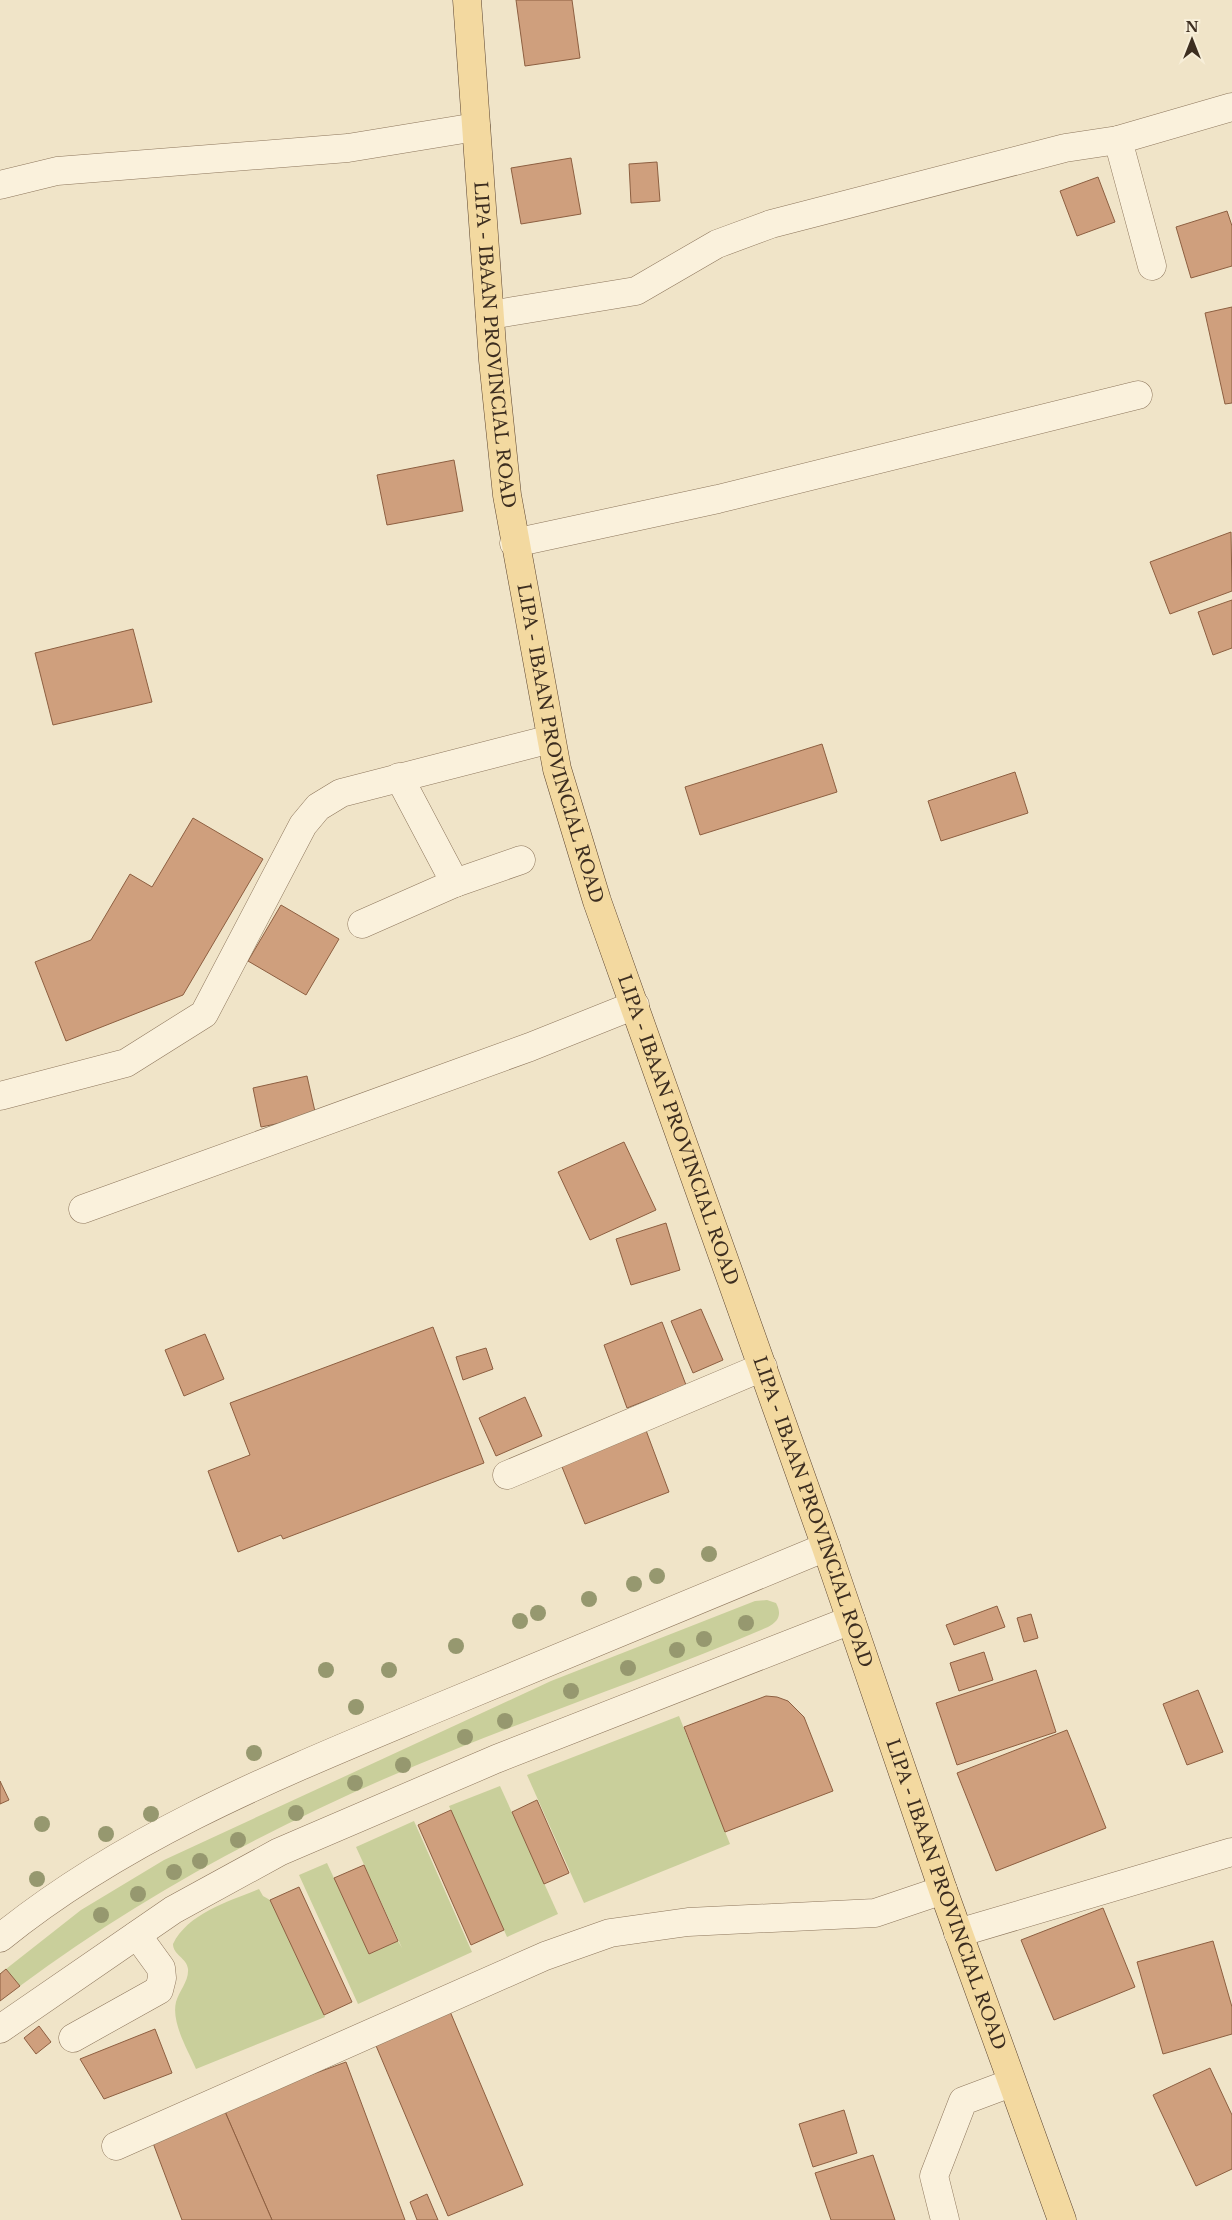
<svg xmlns="http://www.w3.org/2000/svg" width="1232" height="2220" viewBox="0 0 1232 2220" font-family="'Libre Baskerville',serif">
  <rect width="100%" height="100%" fill="#f0e4c8"/>
  <!-- green -->
  <g fill="#c9cf9b">
    <path d="M767,1600L776,1603C782,1614 779,1621 768,1627C666,1671 560,1707 456,1749C303,1810 152,1887 20,1986L6,1969L81,1910L164,1860L551,1681L755,1601Z"/>
    <polygon points="679,1716 730,1844 584,1903 527,1775"/>
    <polygon points="500,1786 558,1914 507,1937 449,1806"/>
    <polygon points="414,1821 472,1952 358,2004 299,1875 327,1863 369,1954 398,1941 402,1948 356,1847"/>
    <path d="M259,1889L263,1896L270,1900L325,2017L196,2069C188,2050 171,2023 176,2002C179,1991 189,1981 188,1969C187,1958 173,1955 173,1944C188,1913 230,1901 259,1889Z"/>
  </g>
  <!-- building -->
  <g fill="#cf9f7d" stroke="#8d5f41">
    <polygon points="516,0 572,0 580,58 525,66"/>
    <polygon points="571,158 581,214 521,224 511,168"/>
    <polygon points="657,162 660,201 631,203 629,164"/>
    <polygon points="1098,177 1115,222 1077,236 1060,191"/>
    <polygon points="1227,211 1232,226 1232,266 1191,278 1176,227"/>
    <polygon points="1232,307 1232,403 1225,404 1205,313"/>
    <polygon points="454,460 463,511 387,525 377,475"/>
    <polygon points="1231,532 1232,591 1170,614 1150,562"/>
    <polygon points="1232,600 1232,648 1213,655 1198,612"/>
    <polygon points="133,629 152,702 53,725 35,653"/>
    <polygon points="822,744 837,792 700,835 685,787"/>
    <polygon points="1015,772 1028,813 941,841 928,801"/>
    <polygon points="193,818 263,859 183,995 66,1041 35,962 91,940 130,874 152,887"/>
    <polygon points="281,905 339,939 306,995 248,961"/>
    <polygon points="307,1076 316,1116 261,1127 253,1088"/>
    <polygon points="624,1142 656,1210 590,1240 558,1172"/>
    <polygon points="666,1223 680,1270 631,1285 616,1239"/>
    <polygon points="701,1309 723,1360 693,1373 671,1321"/>
    <polygon points="662,1322 686,1385 627,1408 604,1345"/>
    <polygon points="433,1327 484,1463 283,1539 281,1535 238,1552 208,1471 250,1455 230,1403"/>
    <polygon points="205,1334 224,1379 184,1396 165,1350"/>
    <polygon points="486,1348 493,1369 463,1380 456,1357"/>
    <polygon points="525,1397 542,1436 496,1456 479,1418"/>
    <polygon points="644,1425 669,1492 585,1524 558,1457"/>
    <polygon points="997,1606 1005,1627 954,1645 946,1625"/>
    <polygon points="1031,1614 1038,1638 1024,1642 1017,1618"/>
    <polygon points="984,1652 993,1680 959,1691 950,1663"/>
    <polygon points="1036,1670 1056,1732 957,1765 936,1703"/>
    <polygon points="1198,1690 1223,1752 1187,1765 1163,1704"/>
    <polygon points="766,1696 777,1697 788,1701 804,1717 833,1791 725,1832 684,1727"/>
    <polygon points="1067,1730 1106,1828 996,1871 957,1773"/>
    <polygon points="0,1781 9,1800 0,1804"/>
    <polygon points="537,1800 569,1873 544,1884 512,1812"/>
    <polygon points="451,1810 504,1930 471,1945 418,1825"/>
    <polygon points="364,1865 398,1941 369,1954 334,1878"/>
    <polygon points="299,1887 352,2002 324,2015 270,1900"/>
    <polygon points="1103,1908 1135,1987 1054,2020 1021,1940"/>
    <polygon points="1213,1941 1232,2007 1232,2034 1163,2054 1137,1962"/>
    <polygon points="6,1969 20,1986 0,2001 0,1974"/>
    <polygon points="449,2009 523,2185 448,2216 374,2041"/>
    <polygon points="39,2026 51,2042 36,2054 24,2038"/>
    <polygon points="155,2029 172,2073 104,2099 80,2059"/>
    <polygon points="346,2062 405,2220 272,2220 223,2107"/>
    <polygon points="1210,2068 1232,2115 1232,2169 1196,2186 1153,2095"/>
    <polygon points="223,2107 272,2220 182,2220 150,2135"/>
    <polygon points="844,2110 857,2153 813,2167 799,2124"/>
    <polygon points="873,2155 895,2220 831,2220 815,2173"/>
    <polygon points="427,2194 438,2220 417,2220 410,2202"/>
  </g>
  <g fill="none" stroke-linecap="round" stroke-linejoin="round">
    <!-- minor casing -->
    <g stroke="#8d765c" stroke-width="29">
      <g id="minor">
        <polyline points="1118,140 1152,266"/>
        <polyline points="0,185 57,171 348,148 476,127"/>
        <polyline points="490,315 636,291 717,244 771,224 1065,148 1118,140 1232,107"/>
        <polyline points="514,543 718,499 1138,395"/>
        <polyline points="399,777 455,883"/>
        <polyline points="362,924 455,883 521,860"/>
        <polyline points="0,1096 126,1063 204,1014 303,825 318,807 341,793 551,739"/>
        <polyline points="83,1209 530,1047 635,1005"/>
        <polyline points="507,1475 763,1367"/>
        <polyline points="958,1933 1232,1852"/>
        <path d="M0,1938C128,1834 285,1772 435,1709C565,1655 695,1600 826,1547"/>
        <polyline points="0,2029 173,1910 279,1852 496,1759 851,1620"/>
        <polyline points="73,2038 159,1990 162,1978 161,1968 137,1935"/>
        <polyline points="116,2146 545,1956 610,1933 688,1922 875,1913 943,1890"/>
        <polyline points="945,2220 934,2176 963,2101 1011,2083"/>
      </g>
    </g>
    <!-- major casing -->
    <g stroke="#5b4430" stroke-width="29">
      <g id="major">
        <path id="s1" d="M467,0L493,360L507,495L557,769L597,901L826,1547L943,1890L1062,2220"/>
      </g>
    </g>
    <!-- minor -->
    <use href="#minor" stroke="#faf1dc" stroke-width="28"/>
    <!-- major -->
    <use href="#major" stroke="#f3d9a0" stroke-width="28"/>
  </g>
  <!-- trees -->
  <g fill="#96986f">
    <circle cx="709" cy="1554" r="8"/>
    <circle cx="657" cy="1576" r="8"/>
    <circle cx="634" cy="1584" r="8"/>
    <circle cx="589" cy="1599" r="8"/>
    <circle cx="538" cy="1613" r="8"/>
    <circle cx="520" cy="1621" r="8"/>
    <circle cx="746" cy="1623" r="8"/>
    <circle cx="704" cy="1639" r="8"/>
    <circle cx="456" cy="1646" r="8"/>
    <circle cx="677" cy="1650" r="8"/>
    <circle cx="628" cy="1668" r="8"/>
    <circle cx="326" cy="1670" r="8"/>
    <circle cx="389" cy="1670" r="8"/>
    <circle cx="571" cy="1691" r="8"/>
    <circle cx="356" cy="1707" r="8"/>
    <circle cx="505" cy="1721" r="8"/>
    <circle cx="465" cy="1737" r="8"/>
    <circle cx="254" cy="1753" r="8"/>
    <circle cx="403" cy="1765" r="8"/>
    <circle cx="355" cy="1783" r="8"/>
    <circle cx="296" cy="1813" r="8"/>
    <circle cx="151" cy="1814" r="8"/>
    <circle cx="42" cy="1824" r="8"/>
    <circle cx="106" cy="1834" r="8"/>
    <circle cx="238" cy="1840" r="8"/>
    <circle cx="200" cy="1861" r="8"/>
    <circle cx="174" cy="1872" r="8"/>
    <circle cx="37" cy="1879" r="8"/>
    <circle cx="138" cy="1894" r="8"/>
    <circle cx="101" cy="1915" r="8"/>
  </g>
  <g text-anchor="middle" dominant-baseline="central" stroke-width="5" stroke-linejoin="round" paint-order="stroke">
    <!-- street labels -->
    <g font-size="18" fill="#3d2e20" stroke="#f7eed8">
      <text stroke="none"><textPath href="#s1" startOffset="346">LIPA - IBAAN PROVINCIAL ROAD</textPath></text>
      <text stroke="none"><textPath href="#s1" startOffset="751">LIPA - IBAAN PROVINCIAL ROAD</textPath></text>
      <text stroke="none"><textPath href="#s1" startOffset="1156">LIPA - IBAAN PROVINCIAL ROAD</textPath></text>
      <text stroke="none"><textPath href="#s1" startOffset="1561">LIPA - IBAAN PROVINCIAL ROAD</textPath></text>
      <text stroke="none"><textPath href="#s1" startOffset="1966">LIPA - IBAAN PROVINCIAL ROAD</textPath></text>
    </g>
  </g>
  <!-- north arrow -->
  <g transform="translate(1192 40)" stroke="#f7eed8" stroke-width="4" paint-order="stroke">
  <path d="M0-4L9 19L0 12L-9 19Z" fill="#3d2e20"/>
  <text y="-8" font-size="14" font-weight="bold" text-anchor="middle" fill="#3d2e20">N</text>
  </g>
</svg>
